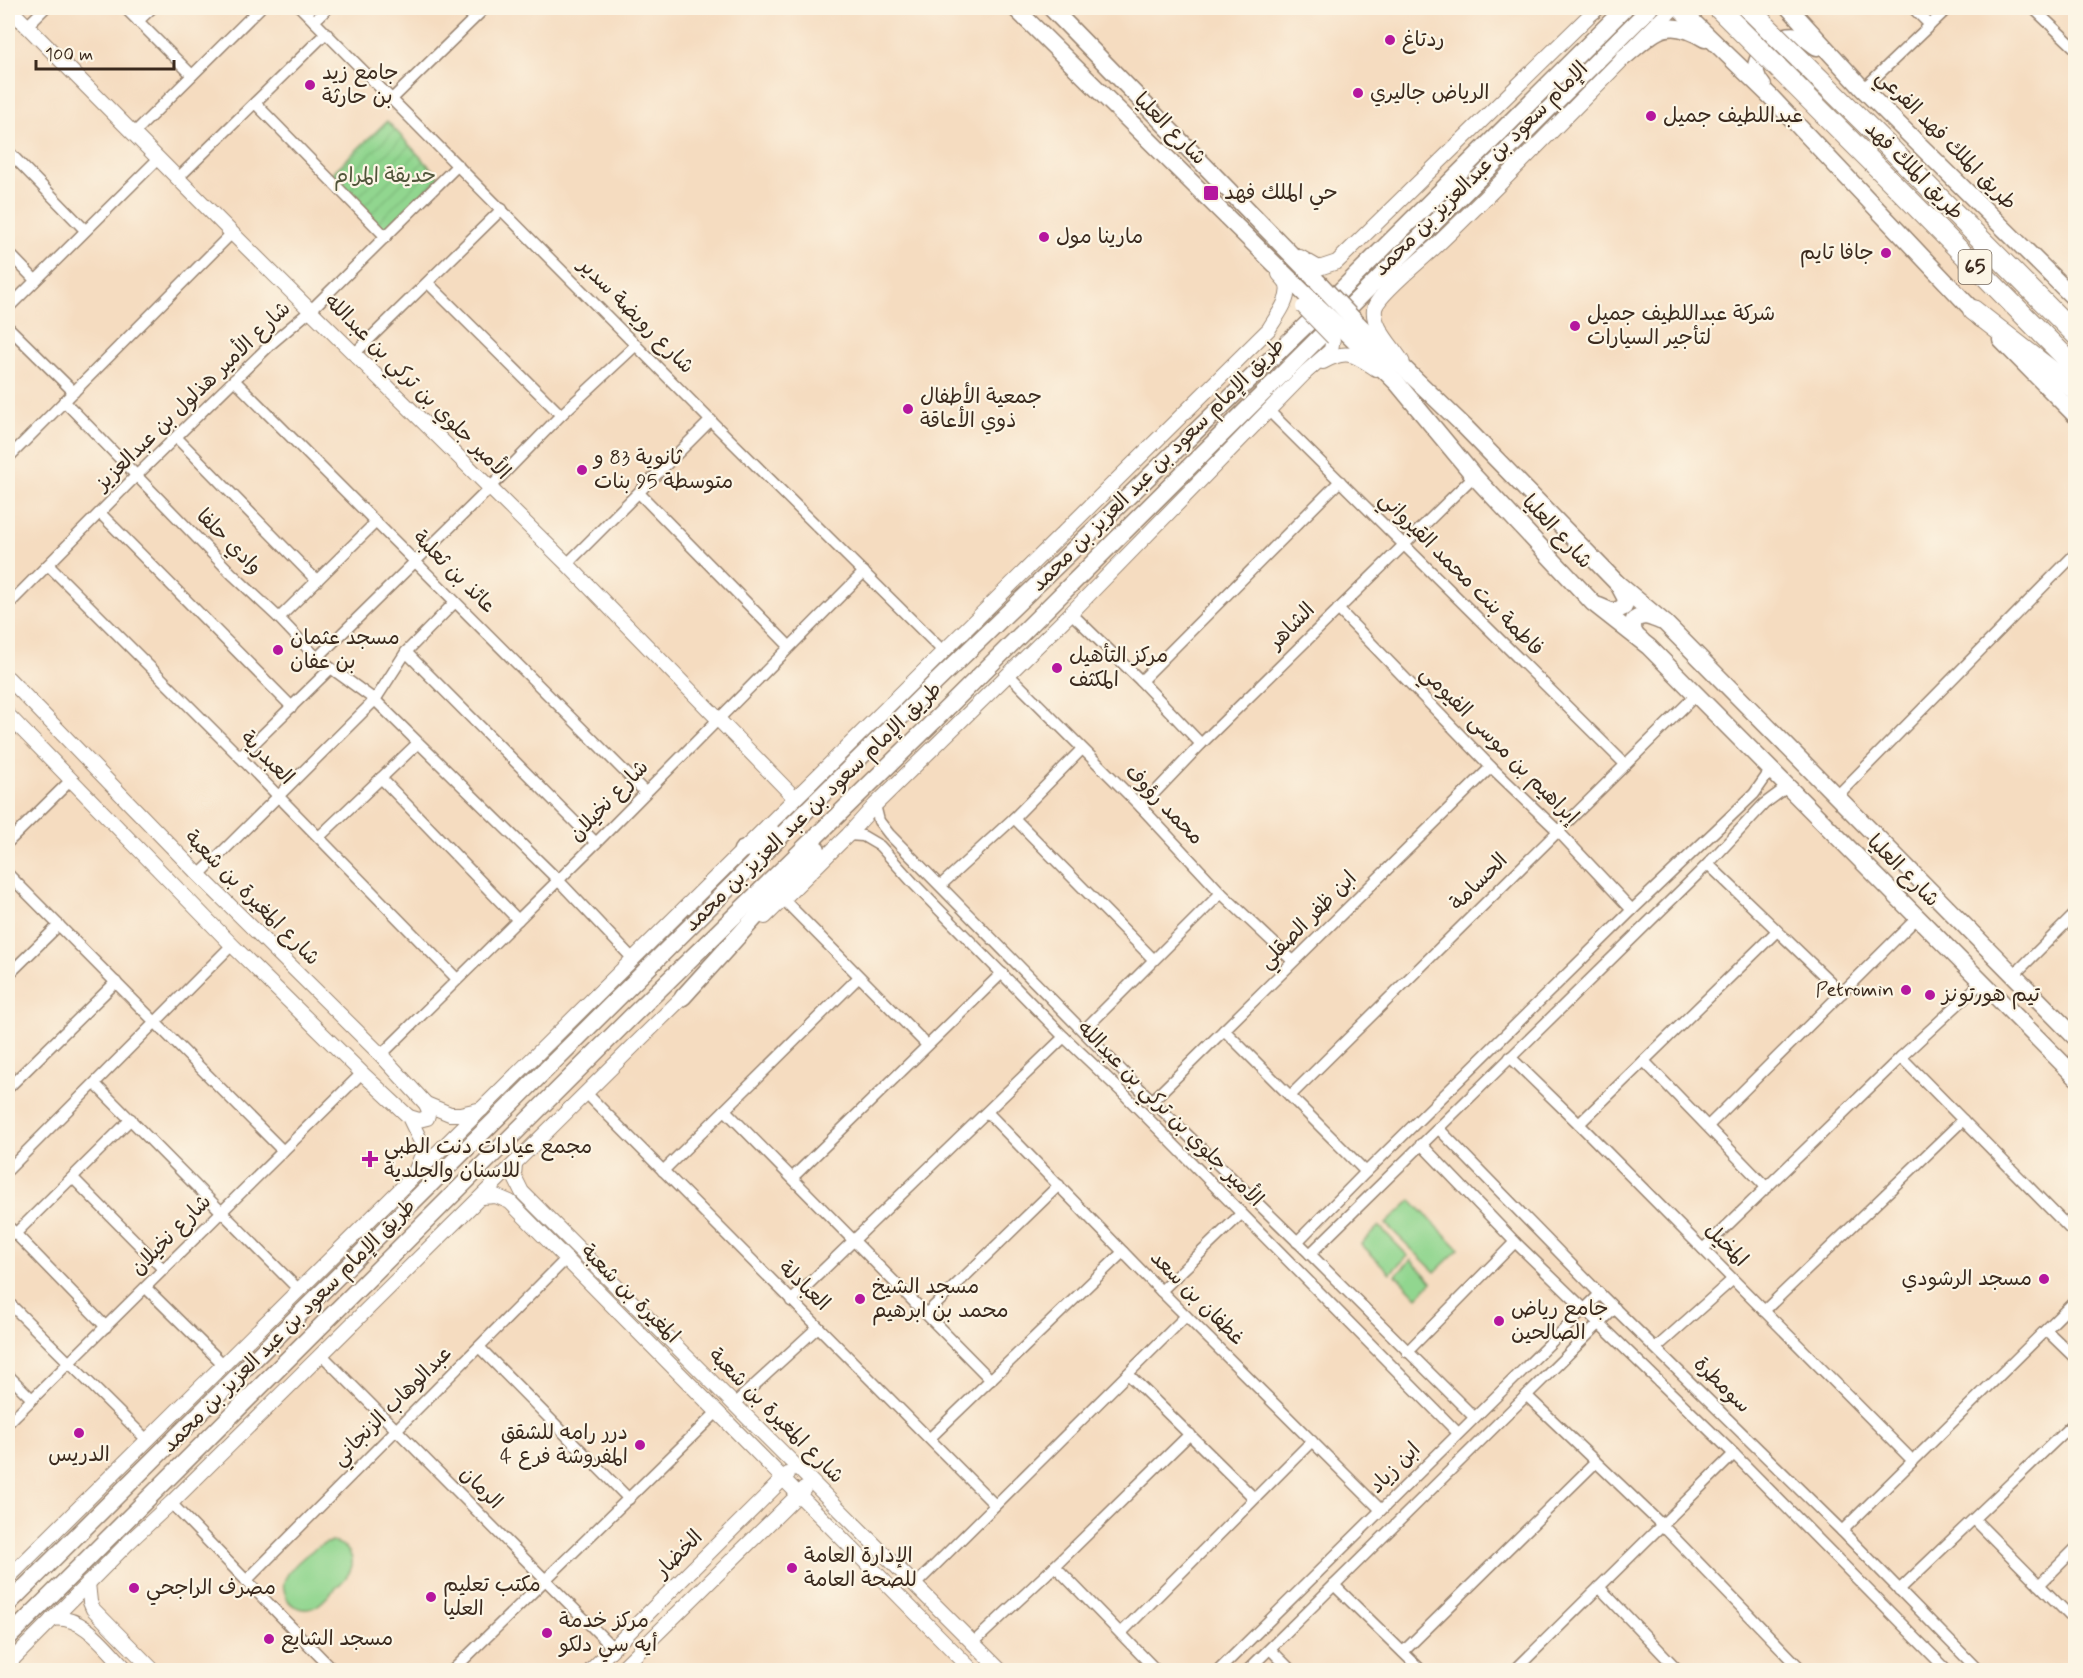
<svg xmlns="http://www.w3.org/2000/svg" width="2083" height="1678" viewBox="0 0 2083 1678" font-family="Mynerve,'Playpen Sans Arabic',sans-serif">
  <defs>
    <pattern id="garden-furrows" width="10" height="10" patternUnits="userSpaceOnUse" patternTransform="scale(1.5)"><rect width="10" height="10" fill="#91d68f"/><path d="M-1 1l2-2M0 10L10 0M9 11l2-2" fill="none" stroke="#7eb87b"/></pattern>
  </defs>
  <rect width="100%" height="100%" fill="#fcf5e5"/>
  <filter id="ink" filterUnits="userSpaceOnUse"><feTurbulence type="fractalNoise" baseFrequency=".0167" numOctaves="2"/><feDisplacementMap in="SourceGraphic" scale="12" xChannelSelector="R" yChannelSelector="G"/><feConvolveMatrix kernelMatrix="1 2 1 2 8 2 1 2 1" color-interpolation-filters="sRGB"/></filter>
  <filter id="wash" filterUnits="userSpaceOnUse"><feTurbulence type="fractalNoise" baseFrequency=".008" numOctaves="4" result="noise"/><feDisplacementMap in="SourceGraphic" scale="24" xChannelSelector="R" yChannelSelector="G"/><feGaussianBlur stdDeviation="1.35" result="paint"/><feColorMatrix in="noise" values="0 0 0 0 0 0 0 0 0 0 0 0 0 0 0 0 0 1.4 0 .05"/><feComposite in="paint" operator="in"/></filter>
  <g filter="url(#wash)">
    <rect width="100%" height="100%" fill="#f5dcc0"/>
    <!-- garden -->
    <polygon fill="url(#garden-furrows)" stroke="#668056" stroke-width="1.5" points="387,121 440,178 386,232 330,175"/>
    <!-- pitch -->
    <g fill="#91d68f" stroke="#668056" stroke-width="1.5">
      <polygon points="1411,1200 1459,1249 1435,1272 1386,1224"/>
      <polygon points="1379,1226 1408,1256 1390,1273 1361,1244"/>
      <polygon points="1411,1260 1432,1282 1417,1297 1396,1275"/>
      <path d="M331,1542C346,1543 357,1557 350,1571C347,1578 340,1584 335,1589C329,1594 324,1601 318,1605C305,1614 288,1607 285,1593C283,1588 283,1583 285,1579C291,1566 317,1543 331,1542Z"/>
    </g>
  </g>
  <g filter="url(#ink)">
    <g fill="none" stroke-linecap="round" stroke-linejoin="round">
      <!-- minor casing -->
      <g stroke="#98836f" stroke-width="13">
        <g id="minor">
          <polyline points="125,8 192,75"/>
          <polyline points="301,8 717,427 944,652"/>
          <polyline points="1913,8 1930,25"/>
          <polyline points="2033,8 2076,49"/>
          <polyline points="138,21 152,8"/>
          <polyline points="314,21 328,8"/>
          <polyline points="27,26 45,8"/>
          <polyline points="1863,89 1948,8"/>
          <polyline points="392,99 485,8"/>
          <polyline points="255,103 386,237"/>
          <polyline points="133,134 260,8"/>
          <polyline points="8,151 85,230"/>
          <polyline points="178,178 326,33"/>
          <polyline points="8,252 35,280"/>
          <polyline points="428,283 561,415"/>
          <polyline points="8,308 158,159"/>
          <polyline points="8,327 74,392"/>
          <polyline points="354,354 502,209"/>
          <polyline points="234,380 645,792"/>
          <polyline points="64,401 232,574 279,618 317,658 375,700 558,880 633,959"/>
          <polyline points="1269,411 1625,764"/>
          <polyline points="176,437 317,581"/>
          <polyline points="8,458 232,233"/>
          <polyline points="639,493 789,646"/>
          <polyline points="100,513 292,707"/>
          <polyline points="567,564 711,420"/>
          <polyline points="48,565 240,757 457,979"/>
          <polyline points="8,605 137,475 272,343 311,310 458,165"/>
          <polyline points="1338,609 1491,767 1558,831 1632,910"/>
          <polyline points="1071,613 1141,681 1201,744"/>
          <polyline points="279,618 376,522"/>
          <polyline points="406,652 596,843"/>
          <polyline points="317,658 489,489 561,415 636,345"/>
          <polyline points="1009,675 1141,807 1221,893 1293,961"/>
          <polyline points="1141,681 1340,481"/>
          <polyline points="240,757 330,669"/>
          <polyline points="381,778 518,920"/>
          <polyline points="1836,797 2076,553"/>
          <polyline points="875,805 879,821 889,834 1133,1082 1310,1254 1474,1417"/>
          <polyline points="1141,807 1201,744 1474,476"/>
          <polyline points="1014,818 1153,959"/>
          <polyline points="848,835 863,836 880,846 914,884 1064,1037 1122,1092 1458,1433"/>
          <polyline points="319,837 418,743"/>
          <polyline points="8,842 70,781"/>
          <polyline points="1708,864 1842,993"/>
          <polyline points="8,874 283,1151"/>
          <polyline points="199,875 375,700 406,652 455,602"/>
          <polyline points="941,885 1014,818 1082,749"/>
          <polyline points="783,899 927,1045"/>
          <polyline points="8,975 59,925"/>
          <polyline points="2013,976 2076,913"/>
          <polyline points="1084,1030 1221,893"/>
          <polyline points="1224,1030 1366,1172"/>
          <polyline points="381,1055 596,843 864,572"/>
          <polyline points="1510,1057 1579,1124 1913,1461"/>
          <polyline points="1901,1057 2076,1235"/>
          <polyline points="1644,1061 1767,1188"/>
          <polyline points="95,1084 298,1289"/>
          <polyline points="8,1088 116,982"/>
          <polyline points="587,1094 995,1505"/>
          <polyline points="1290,1096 1696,695"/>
          <polyline points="1152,1101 1491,767"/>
          <polyline points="725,1110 991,1380"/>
          <polyline points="987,1112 1161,1291 1381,1510"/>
          <polyline points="1579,1124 1777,931"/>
          <polyline points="1708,1126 1917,918"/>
          <polyline points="1438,1128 1600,1294 1842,1531 1978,1670"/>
          <polyline points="1421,1144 1515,1242 1734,1454 1947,1670"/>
          <polyline points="8,1170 232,945"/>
          <polyline points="663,1171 859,977"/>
          <polyline points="793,1177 1002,973"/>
          <polyline points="73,1178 164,1270"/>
          <polyline points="8,1226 106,1327"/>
          <polyline points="15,1234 131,1119"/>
          <polyline points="1297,1242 1366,1172 1632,910 1754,794 1770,771"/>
          <polyline points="1703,1249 1901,1057 1982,982"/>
          <polyline points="1310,1254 1708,864 1764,804 1787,787"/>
          <polyline points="146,1288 223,1364"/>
          <polyline points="1161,1291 1241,1214"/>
          <polyline points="791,1301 1064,1037"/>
          <polyline points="8,1302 147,1440"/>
          <polyline points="1764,1311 1963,1120"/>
          <polyline points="926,1314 1059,1185"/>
          <polyline points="2046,1330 2076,1359"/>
          <polyline points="479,1347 629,1499"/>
          <polyline points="1656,1348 1732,1280"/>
          <polyline points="1407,1352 1515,1242"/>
          <polyline points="321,1354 613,1648"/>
          <polyline points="1128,1374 1254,1498"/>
          <polyline points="8,1375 32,1399"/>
          <polyline points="1527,1396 1662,1525 1802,1670"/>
          <polyline points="734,1404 818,1327"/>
          <polyline points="8,1423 362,1073"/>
          <polyline points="930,1438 1123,1252"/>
          <polyline points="171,1503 333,1670"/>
          <polyline points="1974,1519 2076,1622"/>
          <polyline points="1842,1531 2076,1300"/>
          <polyline points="1055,1566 1156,1670"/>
          <polyline points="246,1581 566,1259"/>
          <polyline points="915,1585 1186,1316"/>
          <polyline points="1334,1585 1421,1670"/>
          <polyline points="2039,1585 2076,1548"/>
          <polyline points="1599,1587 1678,1670"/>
          <polyline points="1899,1590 2076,1421"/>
          <polyline points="1121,1633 1312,1441"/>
          <polyline points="973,1643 1055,1566 1190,1434"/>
          <polyline points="1270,1649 1291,1670"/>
          <polyline points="1403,1652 1595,1463"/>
          <polyline points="453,1670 717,1412"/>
          <polyline points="1219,1670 1600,1294"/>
          <polyline points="1248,1670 1615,1308"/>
          <polyline points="1515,1670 1734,1454"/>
        </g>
      </g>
      <!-- tertiary casing -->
      <g stroke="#98836f" stroke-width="16">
        <g id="tertiary">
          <polyline points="9,8 232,233 567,564 794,797"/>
          <polyline points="1300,257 1319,268 1337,262 1597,8"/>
          <path d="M1323,362C1347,348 1355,355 1376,369"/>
          <polyline points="8,678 199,875 381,1055 426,1104 450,1114 460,1114 482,1109"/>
          <polyline points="8,715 232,945 362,1073 409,1117 422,1144 423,1152 415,1172"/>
          <polyline points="765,917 848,835 875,805 1071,613 1306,372 1331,350 1333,338"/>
          <polyline points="409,1117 419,1120 427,1118 429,1111 426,1104"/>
          <polyline points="515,1164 514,1176 522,1192 1000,1670"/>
          <polyline points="482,1197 496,1196 510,1202 972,1670"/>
          <path d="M8,1578L1269,329C1275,318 1291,300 1287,285C1286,281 1281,277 1279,274"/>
          <polyline points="88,1583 90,1602 93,1609 153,1670"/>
          <path d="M52,1619C84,1614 107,1650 127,1670"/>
          <polyline points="8,1664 129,1542 171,1503 689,991"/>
          <polyline points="591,1670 788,1474"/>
          <polyline points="620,1670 804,1489"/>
        </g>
      </g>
      <!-- secondary casing -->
      <g stroke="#98836f" stroke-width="17">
        <path id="secondary" d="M1402,362C1393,347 1370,325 1375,307C1380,292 1426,256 1439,243C1519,166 1595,86 1673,8"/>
      </g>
      <!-- primary casing -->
      <g stroke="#98836f" stroke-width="19">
        <g id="primary">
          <polyline points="1015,8 1309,298"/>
          <polyline points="1051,8 1321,285"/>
          <polyline points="1679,8 1771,97 1981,319"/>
          <polyline points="1789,8 1863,89 2076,300"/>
          <polyline points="1593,11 1596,8"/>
          <path d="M1623,58C1655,32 1665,15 1705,39"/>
          <path d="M1763,86C1760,83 1757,77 1756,73C1753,52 1781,29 1801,37C1807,38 1812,44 1817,47"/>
          <polyline points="1357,323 1465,427 1617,583 1666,624 2076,1038"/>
          <polyline points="1346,333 1397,383 1474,476 1593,603 1649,647 2076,1077"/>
          <polyline points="2001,340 2076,416"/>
          <polyline points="1599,606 1613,612 1624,607 1626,599 1618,584"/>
          <path d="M1641,640C1633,634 1632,629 1634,620C1644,613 1650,617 1660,621"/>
          <polyline points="742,850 757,845 771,831"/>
          <polyline points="683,997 817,849"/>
          <polyline points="8,1604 935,683 1308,323 1625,8"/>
          <polyline points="8,1638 630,1018 928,727 1650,8"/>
          <polyline points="8,1664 11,1660"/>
        </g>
      </g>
      <!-- motorway casing -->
      <g stroke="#98836f" stroke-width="22">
        <g id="motorway">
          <polyline points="1892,150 2076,335"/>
          <polyline points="1875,165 2076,368"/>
          <polyline points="1973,310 2076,390"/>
        </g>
      </g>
      <!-- minor -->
      <use href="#minor" stroke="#fff" stroke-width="10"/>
      <!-- tertiary -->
      <use href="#tertiary" stroke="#fff" stroke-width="14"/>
      <!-- secondary -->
      <use href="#secondary" stroke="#fff" stroke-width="15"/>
      <!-- primary -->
      <use href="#primary" stroke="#fff" stroke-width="16"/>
      <!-- motorway -->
      <use href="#motorway" stroke="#fff" stroke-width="20"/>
      <!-- tertiary-bridge casing -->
      <g stroke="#98836f" stroke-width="16" stroke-linecap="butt">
        <polyline id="tertiary-bridge" points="1303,307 1333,338"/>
      </g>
      <!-- primary-bridge casing -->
      <g stroke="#98836f" stroke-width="19" stroke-linecap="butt">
        <g id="primary-bridge">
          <polyline points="1321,285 1357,323"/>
          <polyline points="1309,298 1346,333"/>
        </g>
      </g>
      <!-- motorway-bridge casing -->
      <g stroke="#98836f" stroke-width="22" stroke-linecap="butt">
        <g id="motorway-bridge">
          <polyline points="1718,8 1875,165"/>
          <polyline points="1748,8 1892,150"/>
        </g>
      </g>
      <!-- tertiary-bridge -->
      <use href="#tertiary-bridge" stroke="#fff" stroke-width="14"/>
      <!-- primary-bridge -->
      <use href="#primary-bridge" stroke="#fff" stroke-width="16"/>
      <!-- motorway-bridge -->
      <use href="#motorway-bridge" stroke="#fff" stroke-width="20"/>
    </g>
  </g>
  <!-- markers -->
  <g fill="#b5179e" stroke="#fcf5e5" stroke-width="2">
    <circle cx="1390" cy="40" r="6"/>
    <circle cx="310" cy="85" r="6"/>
    <circle cx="1358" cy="93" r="6"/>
    <circle cx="1651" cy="116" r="6"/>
    <rect x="1203" y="185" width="16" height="16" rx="3"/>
    <circle cx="1044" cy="237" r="6"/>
    <circle cx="1886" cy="253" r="6"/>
    <circle cx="1575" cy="326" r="6"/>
    <circle cx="908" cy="409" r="6"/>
    <circle cx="582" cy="470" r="6"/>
    <circle cx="278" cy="650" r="6"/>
    <circle cx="1057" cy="668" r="6"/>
    <circle cx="1906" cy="990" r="6"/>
    <circle cx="1930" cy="995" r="6"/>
    <path d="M367 1150h6v6h6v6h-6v6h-6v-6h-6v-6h6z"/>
    <circle cx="2044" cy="1279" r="6"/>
    <circle cx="860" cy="1299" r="6"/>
    <circle cx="1499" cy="1321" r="6"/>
    <circle cx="79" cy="1433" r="6"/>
    <circle cx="640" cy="1445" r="6"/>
    <circle cx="792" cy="1568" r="6"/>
    <circle cx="134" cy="1588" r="6"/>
    <circle cx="431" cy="1597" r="6"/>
    <circle cx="547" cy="1633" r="6"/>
    <circle cx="269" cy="1639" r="6"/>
  </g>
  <g text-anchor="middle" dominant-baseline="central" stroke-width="4.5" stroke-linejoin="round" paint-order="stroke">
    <!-- shield labels -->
    <rect fill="#fcf5e5" stroke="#75675a" stroke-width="1.5" x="1958.5" y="250" width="33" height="34" rx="4.5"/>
    <g font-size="20" font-weight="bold" fill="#3b2a1e">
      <text x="1975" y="267">65</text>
    </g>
    <!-- poi labels -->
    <g font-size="21" fill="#3b2a1e" stroke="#fcf5e5" text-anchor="start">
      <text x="1402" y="40">ردتاغ</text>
      <text x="322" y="73">جامع زيد<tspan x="322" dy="24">بن حارثة</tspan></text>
      <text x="1370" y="93">الرياض جاليري</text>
      <text x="1663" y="116">عبداللطيف جميل</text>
      <text x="1224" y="193">حي الملك فهد</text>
      <text x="1056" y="237">مارينا مول</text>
      <text x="1874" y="253" text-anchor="end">جافا تايم</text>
      <text x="1587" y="314">شركة عبداللطيف جميل<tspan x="1587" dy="24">لتأجير السيارات</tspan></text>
      <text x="920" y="397">جمعية الأطفال<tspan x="920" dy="24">ذوي الأعاقة</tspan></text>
      <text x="594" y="458">ثانوية 83 و<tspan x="594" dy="24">متوسطة 95 بنات</tspan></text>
      <text x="290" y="638">مسجد عثمان<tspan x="290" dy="24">بن عفان</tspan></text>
      <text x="1069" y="656">مركز التأهيل<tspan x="1069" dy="24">المكثف</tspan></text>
      <text x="1894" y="990" text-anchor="end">Petromin</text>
      <text x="1942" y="995">تيم هورتونز</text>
      <text x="384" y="1147">مجمع عيادات دنت الطبي<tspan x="384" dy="24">للاسنان والجلدية</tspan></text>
      <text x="2032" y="1279" text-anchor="end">مسجد الرشودي</text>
      <text x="872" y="1287">مسجد الشيخ<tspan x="872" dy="24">محمد بن ابرهيم</tspan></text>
      <text x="1511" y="1309">جامع رياض<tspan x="1511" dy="24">الصالحين</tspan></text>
      <text x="628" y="1433" text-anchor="end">درر رامه للشقق<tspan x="628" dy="24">المفروشة فرع 4</tspan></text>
      <text x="79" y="1455" text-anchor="middle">الدريس</text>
      <text x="804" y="1556">الإدارة العامة<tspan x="804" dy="24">للصحة العامة</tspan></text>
      <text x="443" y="1585">مكتب تعليم<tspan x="443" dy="24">العليا</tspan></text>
      <text x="146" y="1588">مصرف الراجحي</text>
      <text x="559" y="1621">مركز خدمة<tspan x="559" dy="24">أيه سي دلكو</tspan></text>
      <text x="281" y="1639">مسجد الشايع</text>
    </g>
    <!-- street labels -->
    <g font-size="21" fill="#3b2a1e" stroke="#fcf5e5">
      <text transform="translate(1170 129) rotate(45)">شارع العليا</text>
      <text transform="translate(1946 140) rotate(45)">طريق الملك فهد الفرعي</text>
      <text transform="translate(1481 169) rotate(-45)">الإمام سعود بن عبدالعزيز بن محمد</text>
      <text transform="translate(1914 171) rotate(45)">طريق الملك فهد</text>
      <text transform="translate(636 316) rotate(45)">شارع رويضة سدير</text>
      <text transform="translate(417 387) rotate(45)">الأمير جلوي بن تركي بن عبدالله</text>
      <text transform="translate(193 396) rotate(-44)">شارع الأمير هذلول بن عبدالعزيز</text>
      <text transform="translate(1158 465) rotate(-45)">طريق الإمام سعود بن عبد العزيز بن محمد</text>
      <text transform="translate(1557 532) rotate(47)">شارع العليا</text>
      <text transform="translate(229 542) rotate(45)">وادي حلفا</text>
      <text transform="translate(454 572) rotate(45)">عائذ بن ثعلبة</text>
      <text transform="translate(1461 574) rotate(45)">فاطمة بنت محمد القيرواني</text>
      <text transform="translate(1292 626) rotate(-45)">الشاهر</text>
      <text transform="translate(1499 745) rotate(45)">إبراهيم بن موسى الفيومي</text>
      <text transform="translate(267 758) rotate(46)">العبدرية</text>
      <text transform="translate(609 801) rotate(-46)">شارع نخيلان</text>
      <text transform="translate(1164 805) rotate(46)">محمد رؤوف</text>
      <text transform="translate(813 807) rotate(-44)">طريق الإمام سعود بن عبد العزيز بن محمد</text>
      <text transform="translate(1903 871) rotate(45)">شارع العليا</text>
      <text transform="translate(1479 882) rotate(-45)">الحسامة</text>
      <text transform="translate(252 898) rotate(45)">شارع المغيرة بن شعبة</text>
      <text transform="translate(1308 920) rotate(-45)">ابن ظفر الصقلي</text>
      <text transform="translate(1170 1114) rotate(45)">الأمير جلوي بن تركي بن عبدالله</text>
      <text transform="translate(171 1235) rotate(-45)">شارع نخيلان</text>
      <text transform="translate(1726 1245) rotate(46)">المخيل</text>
      <text transform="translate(804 1286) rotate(44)">العبادلة</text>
      <text transform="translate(630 1294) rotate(45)">المغيرة بن شعبة</text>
      <text transform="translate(1197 1298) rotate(45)">غطفان بن سعد</text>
      <text transform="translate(289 1326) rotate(-45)">طريق الإمام سعود بن عبد العزيز بن محمد</text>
      <text transform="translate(1722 1385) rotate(44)">سومطرة</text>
      <text transform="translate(392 1406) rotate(-45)">عبدالوهاب الزنجاني</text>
      <text transform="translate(776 1416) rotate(45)">شارع المغيرة بن شعبة</text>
      <text transform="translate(1395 1468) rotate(-45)">ابن زياد</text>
      <text transform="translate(481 1488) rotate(45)">الرمان</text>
      <text transform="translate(679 1554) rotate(-45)">الخضار</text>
    </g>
    <!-- park labels -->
    <g font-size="21" fill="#50553a" stroke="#fcf5e5">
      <text x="385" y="176">حديقة المرام</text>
    </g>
  </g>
  <!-- margin -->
  <rect width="2083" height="1678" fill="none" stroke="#fcf5e5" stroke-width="30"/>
  <!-- scale -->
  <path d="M36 60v9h138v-9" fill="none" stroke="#3b2a1e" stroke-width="3"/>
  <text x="45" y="60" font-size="18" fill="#3b2a1e" stroke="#fcf5e5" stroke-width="4.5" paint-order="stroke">100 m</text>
</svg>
